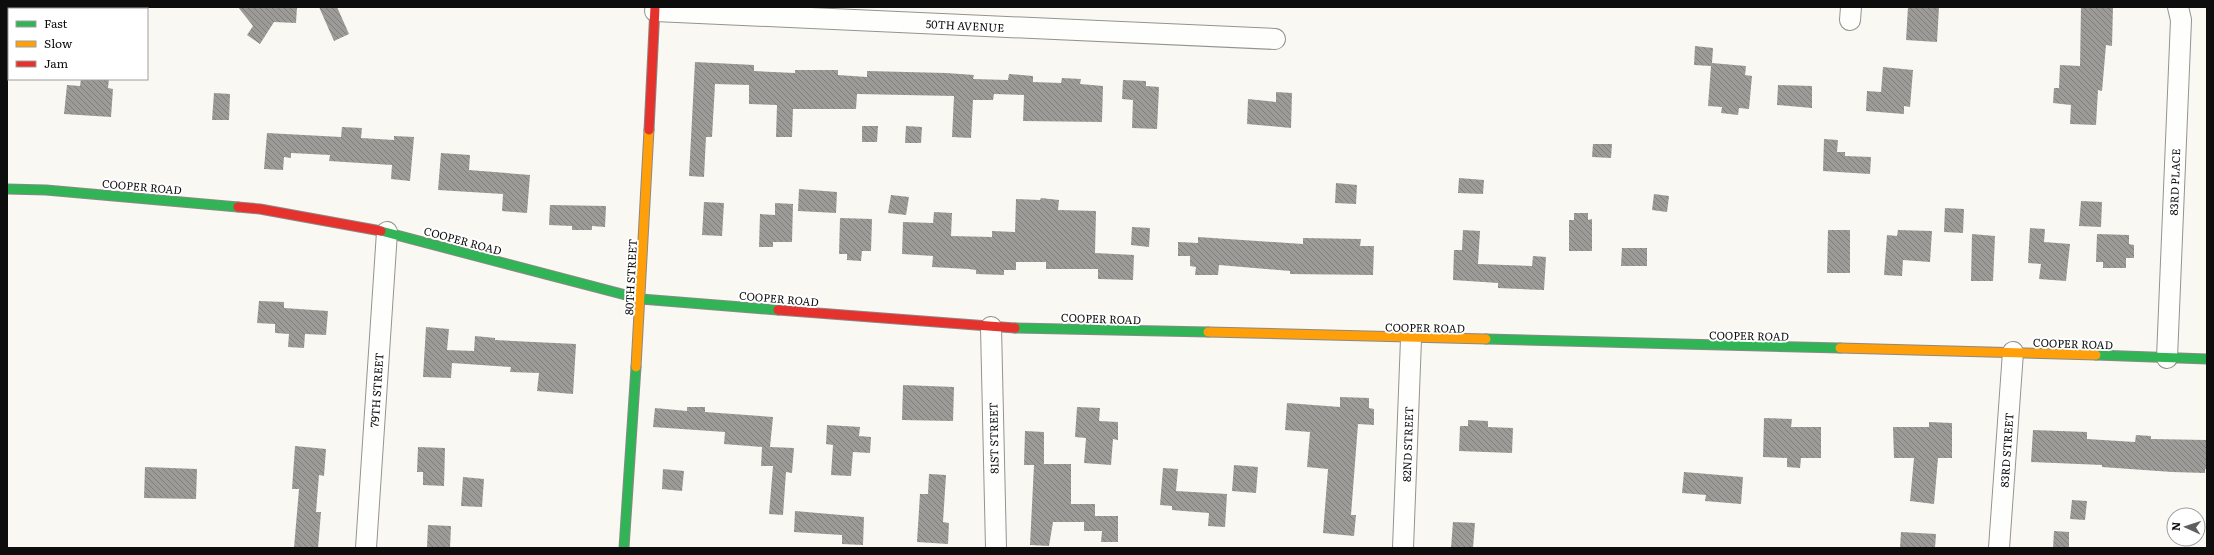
<svg xmlns="http://www.w3.org/2000/svg" width="2214" height="555" viewBox="0 0 2214 555" font-family="Literata,serif">
  <defs>
    <pattern id="building-back-hatch" width="6" height="6" patternUnits="userSpaceOnUse"><rect width="6" height="6" fill="#9d9b97"/><path d="M-1 5l2 2M0 0l6 6M5-1l2 2" fill="none" stroke="#7e7d7a"/></pattern>
  </defs>
  <rect width="100%" height="100%" fill="#faf8f2"/>
  <!-- building -->
  <g fill="url(#building-back-hatch)">
    <polygon points="238,7 297,7 296,23 274,22 260,44 247,35 253,26"/>
    <polygon points="319,7 337,7 349,34 334,41"/>
    <polygon points="1908,7 1939,7 1937,42 1906,40"/>
    <polygon points="2081,7 2113,7 2112,46 2106,45 2102,91 2098,90 2096,125 2070,124 2071,105 2053,103 2054,88 2059,88 2060,65 2080,66"/>
    <polygon points="1695,46 1713,48 1712,63 1746,66 1745,75 1752,76 1749,109 1739,108 1738,115 1721,113 1722,107 1708,106 1711,66 1694,65"/>
    <polygon points="695,62 754,65 754,71 795,73 795,70 838,70 838,75 867,77 867,71 946,73 974,75 973,79 1008,80 1009,74 1033,76 1033,82 1061,83 1062,78 1081,79 1080,84 1103,86 1102,122 1023,121 1024,95 994,94 993,100 973,100 971,138 952,137 954,96 857,94 856,109 793,109 792,137 776,137 777,105 749,104 749,85 715,84 712,137 706,137 704,177 689,176"/>
    <polygon points="1883,67 1913,70 1910,107 1904,106 1904,114 1866,111 1867,91 1881,92"/>
    <polygon points="81,79 109,79 108,88 113,89 111,117 64,114 67,85 80,86"/>
    <polygon points="1123,80 1146,81 1146,86 1159,87 1157,129 1132,128 1133,100 1122,99"/>
    <polygon points="1778,85 1812,86 1812,108 1777,105"/>
    <polygon points="1276,92 1292,93 1291,128 1247,124 1248,99 1276,102"/>
    <polygon points="214,93 230,94 229,120 212,120"/>
    <polygon points="862,126 878,126 877,142 862,142"/>
    <polygon points="906,126 922,127 921,143 905,143"/>
    <polygon points="342,127 362,128 361,138 394,140 394,136 414,137 410,181 391,179 392,165 329,161 330,155 291,153 291,158 284,157 283,170 264,169 267,133 341,137"/>
    <polygon points="1824,139 1838,140 1837,152 1845,152 1845,156 1871,157 1870,174 1823,171"/>
    <polygon points="1593,144 1612,144 1611,158 1592,157"/>
    <polygon points="441,153 470,155 469,170 530,175 527,213 502,211 503,194 438,190"/>
    <polygon points="1459,178 1484,180 1483,194 1458,193"/>
    <polygon points="1336,183 1357,185 1356,204 1335,203"/>
    <polygon points="799,189 837,192 836,213 798,211"/>
    <polygon points="1654,194 1669,196 1667,212 1652,210"/>
    <polygon points="891,195 909,197 906,215 888,213"/>
    <polygon points="1041,198 1059,200 1058,210 1096,211 1095,253 1134,255 1133,280 1098,279 1098,269 1046,269 1046,262 1016,262 1016,270 1004,270 1004,275 976,274 976,270 969,269 932,267 933,256 902,254 903,222 933,223 934,212 952,213 951,236 992,237 992,231 1015,232 1016,199 1040,200"/>
    <polygon points="2081,201 2102,202 2101,227 2079,226"/>
    <polygon points="704,202 724,203 722,236 702,235"/>
    <polygon points="775,203 793,204 792,242 773,242 773,247 759,247 760,214 775,215"/>
    <polygon points="550,205 606,206 605,227 592,226 592,230 572,230 572,226 549,225"/>
    <polygon points="1945,208 1964,209 1963,233 1944,232"/>
    <polygon points="1574,213 1588,213 1588,220 1592,219 1592,251 1569,251 1569,220 1574,220"/>
    <polygon points="840,218 872,219 871,251 862,251 861,261 847,260 847,254 839,254"/>
    <polygon points="1132,227 1150,228 1149,247 1131,245"/>
    <polygon points="2030,228 2045,229 2044,242 2070,244 2066,281 2039,279 2041,264 2028,263"/>
    <polygon points="1463,230 1480,231 1478,264 1532,266 1533,256 1546,257 1544,290 1498,288 1498,283 1453,280 1454,250 1462,250"/>
    <polygon points="1828,230 1850,230 1850,273 1827,273"/>
    <polygon points="1898,230 1932,231 1930,262 1903,260 1902,276 1884,275 1887,235 1897,236"/>
    <polygon points="1972,234 1995,236 1993,281 1971,281"/>
    <polygon points="2097,234 2129,235 2129,244 2134,245 2134,258 2126,258 2126,268 2103,268 2103,262 2096,262"/>
    <polygon points="1198,237 1303,244 1303,238 1361,239 1360,246 1374,246 1373,275 1290,274 1290,271 1219,265 1218,275 1195,275 1196,267 1190,266 1190,256 1178,256 1178,242 1198,243"/>
    <polygon points="1622,248 1647,248 1647,266 1621,266"/>
    <polygon points="259,301 284,302 284,308 328,311 326,335 305,334 304,348 288,347 289,334 275,333 275,324 257,323"/>
    <polygon points="426,327 449,329 447,350 474,351 475,336 495,338 495,340 576,344 573,394 537,391 539,373 510,372 511,367 452,363 451,378 423,377"/>
    <polygon points="903,385 954,387 953,421 902,420"/>
    <polygon points="1340,397 1369,398 1369,408 1374,409 1374,425 1358,424 1351,515 1356,515 1354,536 1323,533 1328,469 1307,467 1310,432 1285,430 1287,403 1340,407"/>
    <polygon points="687,407 705,407 705,412 773,417 770,447 794,448 792,473 786,472 783,515 769,514 773,466 761,466 762,447 724,444 725,432 653,427 655,408 687,411"/>
    <polygon points="1077,407 1100,408 1099,421 1118,422 1118,440 1113,439 1111,465 1084,463 1086,438 1075,437"/>
    <polygon points="1764,418 1792,419 1791,427 1821,427 1821,458 1801,458 1800,468 1787,467 1787,458 1763,457"/>
    <polygon points="1468,420 1488,421 1488,427 1513,428 1512,453 1459,451 1460,426 1468,426"/>
    <polygon points="1929,422 1952,423 1952,458 1938,458 1934,504 1910,501 1914,458 1894,458 1893,427 1929,427"/>
    <polygon points="827,425 860,427 859,436 871,437 870,453 853,452 851,476 831,475 833,445 826,444"/>
    <polygon points="2033,430 2087,432 2087,439 2135,442 2136,435 2151,436 2151,439 2207,440 2207,469 2205,469 2205,473 2172,472 2102,467 2102,465 2031,462"/>
    <polygon points="1025,431 1044,432 1044,464 1071,464 1071,504 1095,504 1095,516 1118,516 1118,542 1101,542 1102,531 1084,531 1084,522 1053,522 1049,546 1030,545 1034,465 1024,465"/>
    <polygon points="295,446 326,449 324,476 319,475 316,512 321,512 318,548 294,548 299,489 292,489"/>
    <polygon points="418,447 445,448 444,486 423,485 423,472 417,472"/>
    <polygon points="1234,465 1258,467 1256,493 1232,491"/>
    <polygon points="145,467 197,469 196,499 144,498"/>
    <polygon points="1163,468 1178,469 1176,491 1227,494 1225,527 1208,526 1209,513 1172,510 1172,506 1160,505"/>
    <polygon points="663,469 684,471 682,491 662,489"/>
    <polygon points="1684,472 1743,477 1741,504 1705,501 1706,495 1682,493"/>
    <polygon points="929,474 946,475 943,522 949,523 948,544 917,542 920,494 928,494"/>
    <polygon points="463,477 484,479 482,507 461,506"/>
    <polygon points="2072,500 2087,501 2085,520 2070,519"/>
    <polygon points="795,511 864,517 863,545 842,544 842,535 794,532"/>
    <polygon points="1453,522 1475,523 1473,548 1451,548"/>
    <polygon points="428,525 451,526 450,548 427,548"/>
    <polygon points="2054,531 2069,532 2069,548 2053,548"/>
    <polygon points="1901,532 1936,534 1935,548 1900,548"/>
  </g>
  <g fill="none" stroke-linecap="round" stroke-linejoin="round">
    <!-- street casing -->
    <g stroke="#949390" stroke-width="22">
      <g id="street">
        <polyline points="655,11 1275,39"/>
        <polyline points="1850,20 1851,7"/>
        <polyline points="991,327 996,548"/>
        <polyline points="2167,358 2181,20 2178,7"/>
        <polyline points="366,548 387,232"/>
        <polyline points="1403,548 1411,339"/>
        <polyline points="1999,548 2013,352"/>
      </g>
    </g>
    <!-- fast casing -->
    <g stroke="#8a8987" stroke-width="11">
      <g id="fast">
        <polyline points="7,189 46,190 238,207"/>
        <polyline points="381,231 641,299 778,310"/>
        <polyline points="1015,328 1208,332"/>
        <polyline points="1486,339 1840,348"/>
        <polyline points="2096,355 2207,359"/>
        <polyline points="624,548 636,367"/>
      </g>
    </g>
    <!-- slow casing -->
    <g stroke="#8a8987" stroke-width="11">
      <g id="slow">
        <polyline points="1208,332 1486,339"/>
        <polyline points="1840,348 2096,355"/>
        <polyline points="636,367 649,130"/>
      </g>
    </g>
    <!-- jam casing -->
    <g stroke="#8a8987" stroke-width="11">
      <g id="jam">
        <polyline points="649,130 655,7"/>
        <polyline points="238,207 260,209 381,231"/>
        <polyline points="778,310 1015,328"/>
      </g>
    </g>
    <!-- street -->
    <use href="#street" stroke="#fefefd" stroke-width="20"/>
    <!-- fast -->
    <use href="#fast" stroke="#30b455" stroke-width="9"/>
    <!-- slow -->
    <use href="#slow" stroke="#ff9f0a" stroke-width="9"/>
    <!-- jam -->
    <use href="#jam" stroke="#e5322d" stroke-width="9"/>
  </g>
  <g text-anchor="middle" dominant-baseline="central" stroke-width="4" stroke-linejoin="round" paint-order="stroke">
    <!-- street labels -->
    <g font-size="11" fill="#0d0d0d" stroke="#fff">
      <text transform="translate(965 25) rotate(3)">50TH AVENUE</text>
      <text transform="translate(2174 182) rotate(-88)">83RD PLACE</text>
      <text transform="translate(142 186) rotate(5)">COOPER ROAD</text>
      <text transform="translate(463 240) rotate(15)">COOPER ROAD</text>
      <text transform="translate(630 277) rotate(-87)">80TH STREET</text>
      <text transform="translate(779 298) rotate(5)">COOPER ROAD</text>
      <text transform="translate(1101 318) rotate(2)">COOPER ROAD</text>
      <text transform="translate(1425 327) rotate(1)">COOPER ROAD</text>
      <text transform="translate(1749 335) rotate(1)">COOPER ROAD</text>
      <text transform="translate(2073 343) rotate(2)">COOPER ROAD</text>
      <text transform="translate(376 390) rotate(-86)">79TH STREET</text>
      <text transform="translate(993 438) rotate(-91)">81ST STREET</text>
      <text transform="translate(1407 444) rotate(-88)">82ND STREET</text>
      <text transform="translate(2006 450) rotate(-86)">83RD STREET</text>
    </g>
  </g>
  <!-- border -->
  <rect width="2214" height="555" fill="none" stroke="#0d0d0d" stroke-width="16"/>
  <!-- legend -->
  <rect x="8" y="8" width="140" height="72" fill="#ffffff" stroke="#9e9e9e"/>
  <rect x="16" y="21" width="20" height="6" fill="#30b455" stroke="#9e9e9e"/>
  <text x="44" y="28" font-size="12" fill="#0d0d0d">Fast</text>
  <rect x="16" y="41" width="20" height="6" fill="#ff9f0a" stroke="#9e9e9e"/>
  <text x="44" y="48" font-size="12" fill="#0d0d0d">Slow</text>
  <rect x="16" y="61" width="20" height="6" fill="#e5322d" stroke="#9e9e9e"/>
  <text x="44" y="68" font-size="12" fill="#0d0d0d">Jam</text>
  <!-- north arrow -->
  <g transform="translate(2186 527) rotate(273)"><circle r="19" fill="#ffffff" stroke="#9e9e9e"/>
  <path d="M0-3L7 15L0 10L-7 15Z" fill="#605f5d"/>
  <text y="-6" font-size="11" font-weight="bold" text-anchor="middle" fill="#0d0d0d">N</text>
  </g>
</svg>
